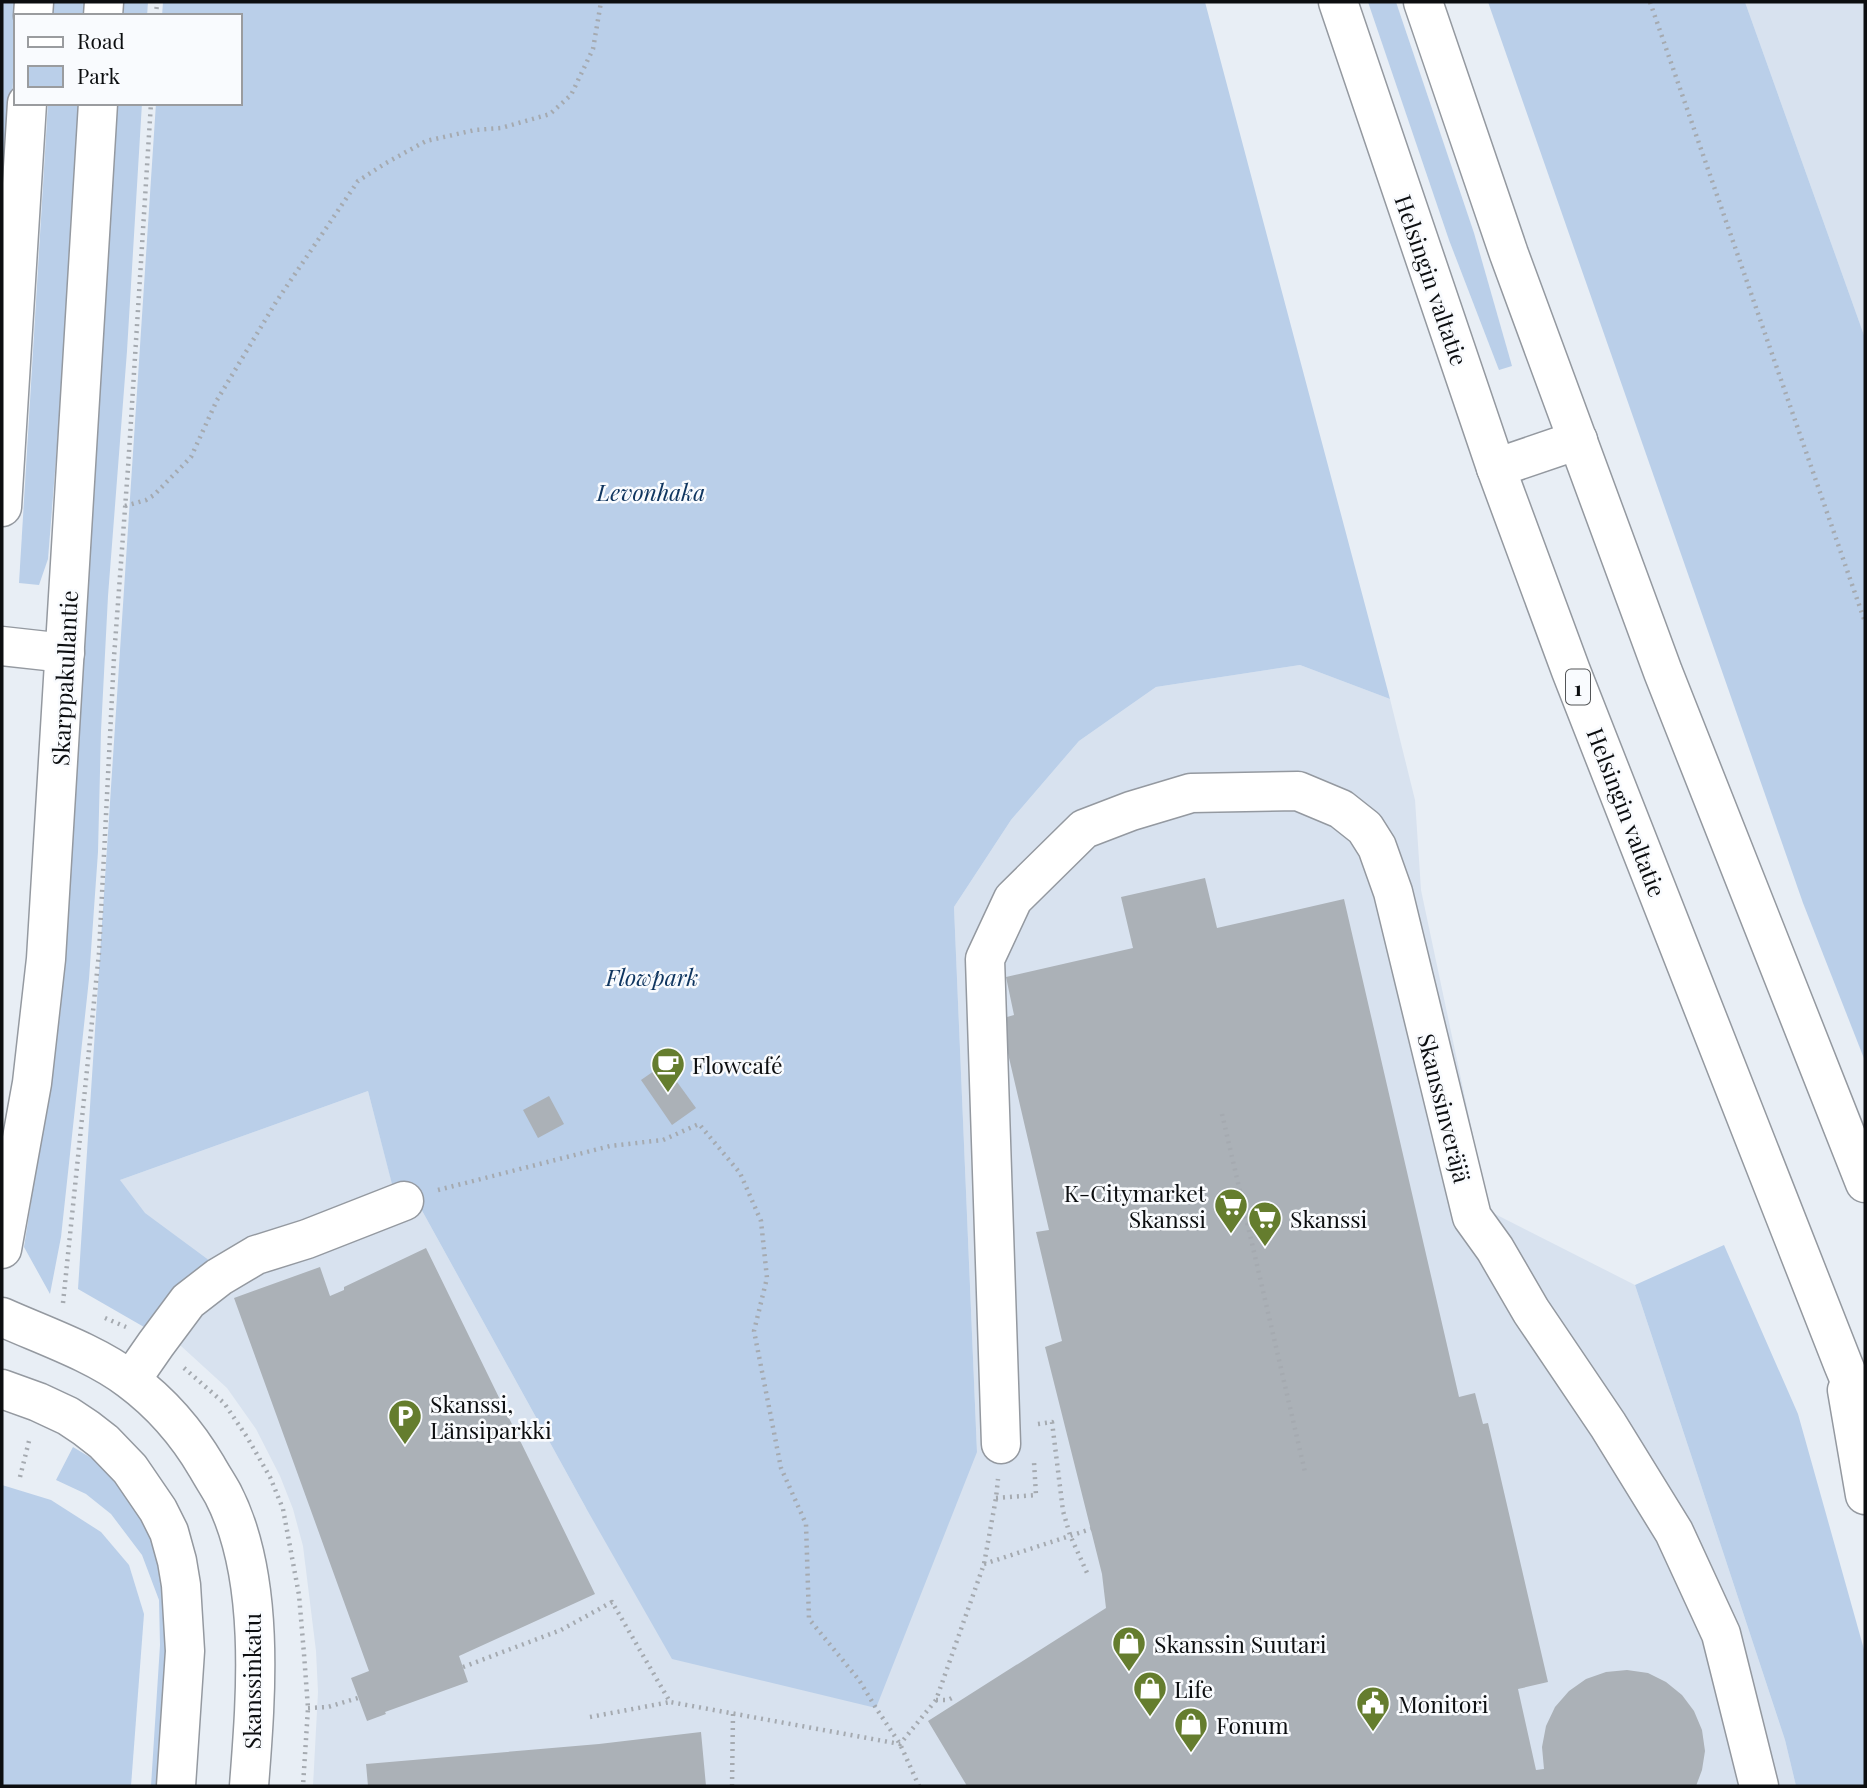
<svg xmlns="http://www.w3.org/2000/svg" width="1867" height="1788" viewBox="0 0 1867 1788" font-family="'Playfair Display',serif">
  <rect width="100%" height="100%" fill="#e8eef5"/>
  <!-- built -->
  <g fill="#d8e2ef">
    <polygon points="1745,2 1865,2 1865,338"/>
    <polygon points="1300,665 1390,699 1415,800 1421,890 1489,1211 1635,1285 1785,1740 1796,1786 313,1786 318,1692 316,1651 303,1546 293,1509 280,1476 256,1429 227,1388 181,1346 136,1311 120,1180 368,1091 394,1191 409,1187 586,1508 977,1452 954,907 1011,820 1079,741 1156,687"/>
  </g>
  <!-- green -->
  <g fill="#bacfe9">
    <polygon points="2,2 18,2 2,258"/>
    <polygon points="54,2 87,2 86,16 53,16"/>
    <polygon points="124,2 148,2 147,16 123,16"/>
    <polygon points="163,2 1205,2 1390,699 1300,665 1156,687 1079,741 1011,820 954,907 977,1452 876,1708 672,1659 586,1508 409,1187 394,1192 368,1091 120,1180 145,1213 210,1261 144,1327 78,1289 156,103 240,103 240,16 162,16"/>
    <polygon points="1368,2 1396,2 1474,233 1512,366 1499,370 1449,240"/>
    <polygon points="1488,2 1745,2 1865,338 1865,1061 1803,903"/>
    <polygon points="48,103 81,103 68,308 48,559 39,585 19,583"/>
    <polygon points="117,103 142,103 127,351 108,596 101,731 98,852 89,979 61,1237 50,1294 24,1247 60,1016"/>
    <polygon points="1724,1245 1798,1414 1865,1653 1865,1786 1796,1786 1785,1740 1635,1285"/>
    <polygon points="73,1447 98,1462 129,1494 161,1549 173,1601 167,1786 151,1786 160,1645 159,1600 142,1555 111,1514 86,1494 56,1480"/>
    <polygon points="2,1485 51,1500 101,1532 129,1565 144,1614 131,1786 2,1786"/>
  </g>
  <!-- building -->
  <g fill="#abb1b7">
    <polygon points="1205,878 1217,928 1344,899 1459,1397 1475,1393 1483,1424 1488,1423 1548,1682 1518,1689 1536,1770 1544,1769 1542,1747 1546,1726 1555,1707 1569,1691 1586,1679 1606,1672 1627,1670 1648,1673 1666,1682 1682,1695 1694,1711 1702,1730 1705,1751 1702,1770 1696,1786 967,1786 928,1721 1106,1608 1102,1574 1045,1347 1062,1341 1036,1232 1049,1230 1000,1019 1014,1015 1006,977 1133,948 1121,897"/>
    <polygon points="664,1064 696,1108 672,1125 641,1080"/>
    <polygon points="549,1096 564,1124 538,1138 523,1110"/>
    <polygon points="426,1248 595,1594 459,1656 468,1682 385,1712 386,1714 367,1721 351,1678 369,1671 234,1298 320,1267 330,1296 344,1290 344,1287"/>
    <polygon points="701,1732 706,1786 368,1786 366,1764 599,1744"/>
  </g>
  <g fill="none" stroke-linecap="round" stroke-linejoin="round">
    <!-- minor casing -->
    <g stroke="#9499a0" stroke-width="41">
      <g id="minor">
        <polyline points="1496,468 1578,440"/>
        <polyline points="2,646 65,653"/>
        <path d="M2,1317C42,1335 95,1353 130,1380C161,1403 187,1433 207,1467C212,1476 218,1485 223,1494C266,1577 256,1696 249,1786"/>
        <polyline points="131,1380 156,1344 188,1301 219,1277 256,1255 307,1239 404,1201"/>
        <polyline points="2,1389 38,1402 68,1416 86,1428 104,1442 130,1469 158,1510 169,1532 177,1561 181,1585 185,1651 176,1786"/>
        <polyline points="1001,1444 985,959 1013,899 1084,829 1131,811 1191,793 1298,791 1341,809 1365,828 1377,847 1393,892 1472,1217 1495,1249 1531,1311 1608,1425 1674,1532 1721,1634 1759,1786"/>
      </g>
    </g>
    <!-- major casing -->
    <g stroke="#9499a0" stroke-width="41">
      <g id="major">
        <polyline points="33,16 34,2"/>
        <polyline points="103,16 104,2"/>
        <polyline points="2,507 27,103"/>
        <polyline points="2,1249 32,1083 46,959 98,103"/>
      </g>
    </g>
    <!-- highway casing -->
    <g stroke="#9499a0" stroke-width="41">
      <g id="highway">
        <polyline points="1338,2 1496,468 1571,671 1843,1364 1865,1417"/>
        <polyline points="1423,2 1509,254 1663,672 1865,1183"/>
        <polyline points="1847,1390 1865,1495"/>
      </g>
    </g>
    <!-- path -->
    <g stroke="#a5aab0" stroke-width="4.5" stroke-dasharray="2 5" stroke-linecap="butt">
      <polyline points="1650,2 1865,622"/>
      <polyline points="156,16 157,2"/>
      <polyline points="125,506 146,500 154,495 191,457 217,400 276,302 358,181 386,163 426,141 475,130 501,128 550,114 571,95 593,49 601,2"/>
      <polyline points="1222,1114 1305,1472"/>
      <polyline points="438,1190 610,1146 663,1140 699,1124 740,1173 761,1221 767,1278 754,1331 781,1468 806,1524 809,1619 859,1680 876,1708 900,1744 919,1786"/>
      <polyline points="63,1303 99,953 114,657 128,468 151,103"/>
      <polyline points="105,1318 126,1327"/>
      <polyline points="184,1368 224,1403 247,1437 270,1477 283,1509 299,1595 304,1654 308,1708 303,1786"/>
      <polyline points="1038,1424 1052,1422 1063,1511 1070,1535 1088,1575"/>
      <polyline points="20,1477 30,1437"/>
      <polyline points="996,1498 1036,1495 1034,1462"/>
      <polyline points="984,1564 1091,1529"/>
      <polyline points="463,1667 561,1630 612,1602 670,1702 900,1744 936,1700 984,1564 996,1498 998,1479"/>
      <polyline points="936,1700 948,1700 954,1697"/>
      <polyline points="308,1708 328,1707 358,1698"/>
      <polyline points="590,1717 670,1702"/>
      <polyline points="732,1786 733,1714"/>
    </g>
    <!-- minor -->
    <use href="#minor" stroke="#fff" stroke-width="38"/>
    <!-- major -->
    <use href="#major" stroke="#fff" stroke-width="38"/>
    <!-- highway -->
    <use href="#highway" stroke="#fff" stroke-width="38"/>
  </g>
  <!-- icons -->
  <defs>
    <g id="cafe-pin" transform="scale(1.75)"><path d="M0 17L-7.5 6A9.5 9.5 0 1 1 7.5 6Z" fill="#657d2e" stroke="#f9fbfe"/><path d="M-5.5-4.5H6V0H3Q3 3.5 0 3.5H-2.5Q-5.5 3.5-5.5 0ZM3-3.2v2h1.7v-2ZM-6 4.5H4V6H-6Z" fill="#fff"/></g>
    <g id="supermarket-pin" transform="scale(1.75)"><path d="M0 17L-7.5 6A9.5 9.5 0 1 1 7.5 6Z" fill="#657d2e" stroke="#f9fbfe"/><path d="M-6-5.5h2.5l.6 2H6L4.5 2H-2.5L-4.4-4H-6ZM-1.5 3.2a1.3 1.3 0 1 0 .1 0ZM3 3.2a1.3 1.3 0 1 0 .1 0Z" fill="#fff"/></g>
    <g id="parking-pin" transform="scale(1.75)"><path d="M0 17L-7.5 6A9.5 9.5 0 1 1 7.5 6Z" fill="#657d2e" stroke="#f9fbfe"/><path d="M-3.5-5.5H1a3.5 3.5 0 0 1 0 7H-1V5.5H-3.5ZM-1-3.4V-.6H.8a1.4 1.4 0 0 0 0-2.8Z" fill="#fff"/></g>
    <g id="shop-pin" transform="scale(1.75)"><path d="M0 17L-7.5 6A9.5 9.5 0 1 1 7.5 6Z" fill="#657d2e" stroke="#f9fbfe"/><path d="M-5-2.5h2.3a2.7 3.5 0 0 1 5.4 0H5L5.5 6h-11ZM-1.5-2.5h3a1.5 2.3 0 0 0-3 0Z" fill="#fff"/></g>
    <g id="civic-pin" transform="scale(1.75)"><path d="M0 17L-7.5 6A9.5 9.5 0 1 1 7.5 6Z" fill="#657d2e" stroke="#f9fbfe"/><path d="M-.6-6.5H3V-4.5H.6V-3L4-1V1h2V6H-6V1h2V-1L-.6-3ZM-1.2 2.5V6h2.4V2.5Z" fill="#fff"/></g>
  </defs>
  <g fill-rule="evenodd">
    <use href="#cafe-pin" x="668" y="1064"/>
    <use href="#supermarket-pin" x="1231" y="1205"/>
    <use href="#supermarket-pin" x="1265" y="1218"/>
    <use href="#parking-pin" x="405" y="1416"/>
    <use href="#shop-pin" x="1129" y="1643"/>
    <use href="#shop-pin" x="1150" y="1688"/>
    <use href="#civic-pin" x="1373" y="1703"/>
    <use href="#shop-pin" x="1191" y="1724"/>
  </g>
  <g text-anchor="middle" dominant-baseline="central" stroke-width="5" stroke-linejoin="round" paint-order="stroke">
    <!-- shield labels -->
    <rect fill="#f9fbfe" stroke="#535557" stroke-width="2" x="1566" y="669.5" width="24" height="35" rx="5"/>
    <g font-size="21" font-weight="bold" fill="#0c0e10">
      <text x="1578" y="687">1</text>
    </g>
    <!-- street labels -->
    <g font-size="23" fill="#0c0e10" stroke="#f9fbfe">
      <text transform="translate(1432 280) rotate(71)">Helsingin valtatie</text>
      <text transform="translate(64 678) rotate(-87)">Skarppakullantie</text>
      <text transform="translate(1627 812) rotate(69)">Helsingin valtatie</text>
      <text transform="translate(1445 1108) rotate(76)">Skanssinveräjä</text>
      <text transform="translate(251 1681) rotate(-90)">Skanssinkatu</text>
    </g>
    <!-- park labels -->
    <g font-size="23" font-style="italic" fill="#103660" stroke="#f9fbfe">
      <text x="651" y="491">Levonhaka</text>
      <text x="652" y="976">Flowpark</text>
    </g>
    <!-- poi labels -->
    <g font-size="23" fill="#0c0e10" stroke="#f9fbfe" text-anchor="start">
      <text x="692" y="1064">Flowcafé</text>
      <text x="1206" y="1192" text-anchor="end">K-Citymarket<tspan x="1206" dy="26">Skanssi</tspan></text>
      <text x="1290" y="1218">Skanssi</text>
      <text x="430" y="1403">Skanssi,<tspan x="430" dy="26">Länsiparkki</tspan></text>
      <text x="1154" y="1643">Skanssin Suutari</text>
      <text x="1174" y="1688">Life</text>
      <text x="1398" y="1703">Monitori</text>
      <text x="1216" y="1724">Fonum</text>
    </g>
  </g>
  <!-- border -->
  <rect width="1867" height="1788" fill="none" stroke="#0c0e10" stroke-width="7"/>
  <!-- legend -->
  <rect x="14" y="14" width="228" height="91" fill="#f9fbfe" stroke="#9a9c9f" stroke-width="2"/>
  <rect x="28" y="37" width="35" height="10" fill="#ffffff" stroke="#9a9c9f" stroke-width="2"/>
  <text x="77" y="49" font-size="21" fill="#0c0e10">Road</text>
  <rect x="28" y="66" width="35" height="21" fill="#bacfe9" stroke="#9a9c9f" stroke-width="2"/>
  <text x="77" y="84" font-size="21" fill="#0c0e10">Park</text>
</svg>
